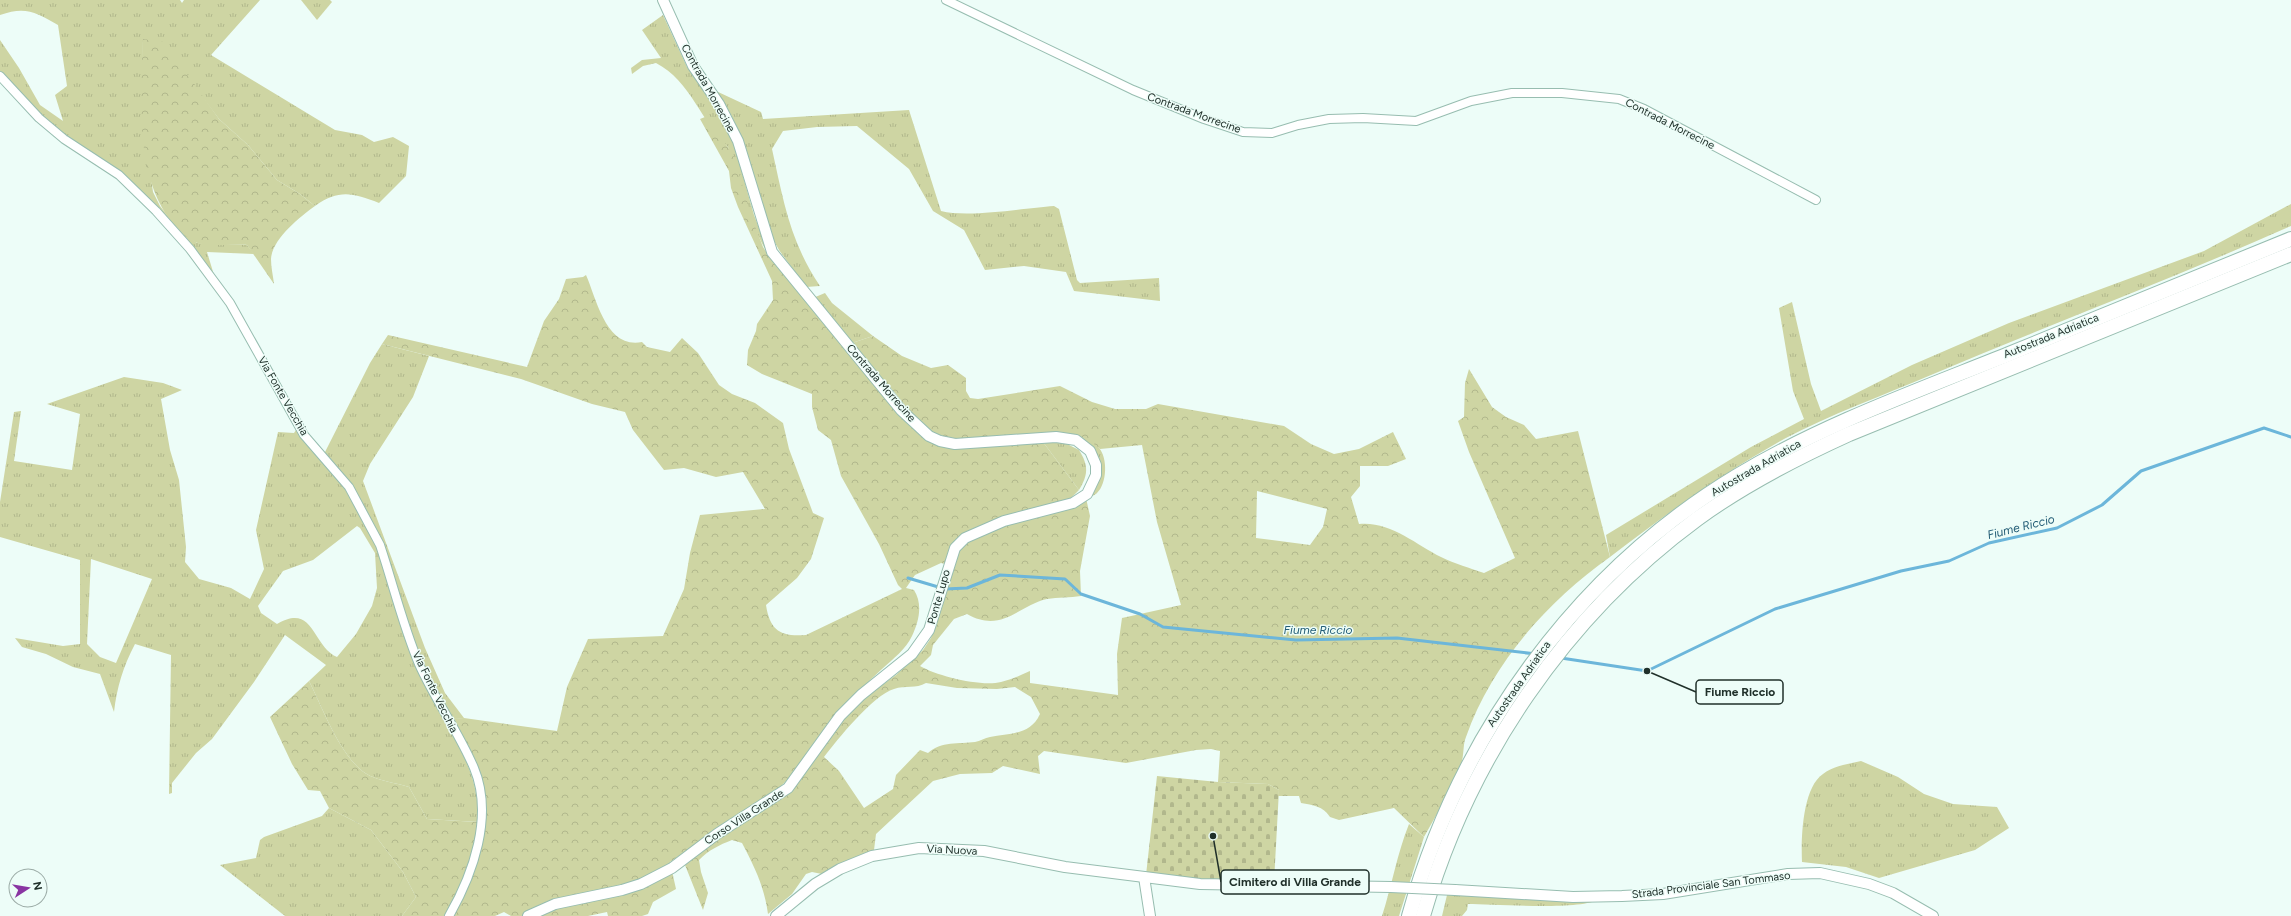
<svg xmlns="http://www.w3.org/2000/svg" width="2291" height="916" viewBox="0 0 2291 916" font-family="Figtree,sans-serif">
  <defs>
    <pattern id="grass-tufts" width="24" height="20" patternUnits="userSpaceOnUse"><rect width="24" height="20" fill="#ced5a3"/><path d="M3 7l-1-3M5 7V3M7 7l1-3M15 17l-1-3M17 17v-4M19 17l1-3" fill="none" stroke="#b1b78c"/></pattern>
    <pattern id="forest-crowns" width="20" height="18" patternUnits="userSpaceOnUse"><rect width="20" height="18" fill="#ced5a3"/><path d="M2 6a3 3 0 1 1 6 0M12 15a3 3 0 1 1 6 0" fill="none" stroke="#b1b78c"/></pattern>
    <pattern id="cemetery-stones" width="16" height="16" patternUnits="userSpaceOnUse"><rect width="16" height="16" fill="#ced5a3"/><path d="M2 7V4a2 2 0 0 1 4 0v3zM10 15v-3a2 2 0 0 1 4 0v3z" fill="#b1b78c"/></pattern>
  </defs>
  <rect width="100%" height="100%" fill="#edfdf8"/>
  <!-- grass -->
  <g fill="url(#grass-tufts)" fill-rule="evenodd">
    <path d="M0,0H180L182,3L184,0H260L211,55L335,130L362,135L374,142L393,137L409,146L406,176L379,203C353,193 339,189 315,206L300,194L277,180L248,145L219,119L191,82L143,39L142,115L153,192L160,206L177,228L197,243L247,245L254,254L207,252L214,275L133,183C115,167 96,156 75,143C46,125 24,98 0,72V40L19,68L40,105L63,121L55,95L67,86L58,25C36,12 25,6 0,15Z"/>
    <polygon points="301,0 330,0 332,2 317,20"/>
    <path d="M663,15L687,67L719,112L733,141L754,215L771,259C750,227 740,183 728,147C701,122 691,81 656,63L643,66L632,74L631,68L642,60L661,58L642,30Z"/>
    <path d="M716,91L761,112L763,119L909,110L941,211C969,218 1024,208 1054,206L1059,209L1077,280L1080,283L1159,278L1160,301L1074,291L1066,272L1024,266L985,270L964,230L933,211L909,169L857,126L817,127L783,131L772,149C783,199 790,242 820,286L806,287L779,250L771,235L746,149L731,115Z"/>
    <path d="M2291,204V226C2172,279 2051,324 1931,375C1882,396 1831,414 1784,439C1723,473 1666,514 1610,557L1606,535L1751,447L1804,419L1793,391L1779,308L1792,302L1811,384L1821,411L1912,365L2009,323L2204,251Z"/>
    <polygon points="825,293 832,303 873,336 852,343 813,298"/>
    <path d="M382,344L429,356L413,397L370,464L363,481L425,648L445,693L464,718L446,720C464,757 479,779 478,822L427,819L409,787C398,783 384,782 373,777C343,766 323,708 309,681L326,665L285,635L254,682L212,739L196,753L172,783V793L169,794L171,655L135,644C123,667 117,687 114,712L100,674L73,667L46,654L22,647L15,638L63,646L80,644V560L0,537V502L14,412L21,411L14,461L72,470L80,414L47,404L124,377L163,383L182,390L161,399L170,450L179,480L186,547L185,562L199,579L231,588L250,599L264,569L256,530L278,432L294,433L300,424L324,454L370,363ZM357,526L360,528L375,553L377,588L372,606L356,634L337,657C312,646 314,602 277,624L261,613L258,606L283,571L313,560ZM91,559L152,579L116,663L100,657L87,644Z"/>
    <path d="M1077,436C1086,438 1093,441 1099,448C1108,458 1107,484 1097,493C1094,496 1089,497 1086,498L1091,493L1093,448Z"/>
    <path d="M1043,442L1065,443L1079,450C1089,466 1088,475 1079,490Z"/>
    <path d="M1861,761L1898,777L1924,794L1953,804L1997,807L2009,828L1975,850L1879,878L1846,867L1802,862C1801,840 1802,788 1823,774C1833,766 1848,764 1861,761Z"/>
    <polygon points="329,808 371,830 403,872 416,897 402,916 285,916 220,865 256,858 260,840 264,837 322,816"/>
    <path d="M1409,824L1424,837L1399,916H1382C1392,885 1397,854 1409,824Z"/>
    <path d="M1447,895L1599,899C1581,911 1493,904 1468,904L1467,910L1462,916H1442Z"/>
  </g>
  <!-- forest -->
  <g fill="url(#forest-crowns)" fill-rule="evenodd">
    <path d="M143,39L164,42L219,119L248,145L277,180L300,194L315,206C300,217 272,239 271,259C271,267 273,276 274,284L247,245C236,244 204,247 195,242C132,205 140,102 143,39Z"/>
    <path d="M705,117L733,154L753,221L763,247L771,259L888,402L931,442L943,447L958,448L1043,442L1079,490L1069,500L1027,511L949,552L945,564L941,563L915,575L906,588L914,590C923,604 919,621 912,636C906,649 893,659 882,669C858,691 836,715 816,740C803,756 795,774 779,788L670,862L676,889L653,902L648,914L642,916H608L607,912L588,916H511L504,912L495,916H402L416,897L403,872L371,830L329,808L320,791L308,790L292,764L270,717L309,681C323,708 343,766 373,777C384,782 398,783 409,787L427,819L477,822C480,779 464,756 445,719L464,718L557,731L567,687L588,639L663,636L684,589L690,553L700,515L765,509L743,472L716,477L684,468L664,470L633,430L625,412L592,404L521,379L382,344L388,335L527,367L544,321L559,299L566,279L583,277L586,275C597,300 606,349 642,342L647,347L670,352L682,338L698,353L719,385L732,394L755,403L783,423L789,449L813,513L824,518L811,559L797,578L766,605C770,631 781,637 806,635L902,589L898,585L879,544L841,476L831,440L818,430L812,407V394L762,374L747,365L748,350L756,331L757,324L773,300L772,281L738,207L731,188L729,171L700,119Z"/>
    <path d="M873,336L902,356L931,368L948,365L966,378V391L970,398L978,399L1060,386L1092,402L1115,409H1146L1158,404L1284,426L1311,444L1334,454L1359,449L1393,432L1406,459L1388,466H1360V486L1351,497L1359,524C1390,521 1415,544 1441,557C1455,564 1470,568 1484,573L1515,558L1469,452L1458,421L1464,417L1465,383L1469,369L1492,407L1506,417L1524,425L1536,439L1578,431L1610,557C1548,601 1492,663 1466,737C1463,744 1464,753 1462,761C1453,788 1438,812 1424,837L1394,808L1339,820L1330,817C1323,806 1313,805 1301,803L1299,796H1278L1279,790L1268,784L1218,782L1220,751L1211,749L1196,750L1126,763L1044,751L1038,756L1040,774L1003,766L992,773L960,774L933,781L876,834L874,850L822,874L812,872L806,874L792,894L768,914C764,886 755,868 742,843L732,840C719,845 709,850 699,860L701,872L708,893L703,910L685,865L703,849L786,795L843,720L864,698L896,675L923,650L931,638L936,624L958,551L967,542L1012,522L1086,498L1090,516L1080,571L1081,596C1070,598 1058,597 1047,599C1019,605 1002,634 967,614L954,619L933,645L931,655L920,666C937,676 981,687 1001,682C1011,680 1021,675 1030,671V683L1118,695L1117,654L1122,618L1181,605L1157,522L1142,445L1100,449C1072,425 1051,434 1017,437C983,440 949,444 919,426C914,423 912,416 909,411C892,387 870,366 852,343ZM1257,491L1327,509L1323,527L1310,545L1256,538ZM926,683L957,688L997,689L1015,687L1031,697L1040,714C1030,736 1009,733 990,737C985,738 980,741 975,742C959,744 941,741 928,753L920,750L896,775L893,789L864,808L839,771L824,757C837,740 873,695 894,689C905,685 916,689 926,683Z"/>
  </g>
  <!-- cemetery -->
  <polygon fill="url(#cemetery-stones)" points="1157,776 1218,782 1268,784 1279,790 1274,882 1196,881 1146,875"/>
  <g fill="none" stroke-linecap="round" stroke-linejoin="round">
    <!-- stream -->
    <g stroke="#6cb6da" stroke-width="3">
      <polyline points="908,578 945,589 967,588 1000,575 1065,579 1081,594 1140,614 1163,627 1296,640 1397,638 1536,654"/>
      <polyline points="1561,658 1647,671 1775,609 1901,571 1949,561 1989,543 2057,528 2102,505 2141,471 2264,428 2291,437"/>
    </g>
    <!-- minor casing -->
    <g stroke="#97bdb0" stroke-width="10">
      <g id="minor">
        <polyline points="946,0 1133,90 1204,119 1243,132 1272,133 1298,125 1329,119 1363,118 1416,121 1471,101 1512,93 1562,93 1619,99 1644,109 1816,200"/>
        <path d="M0,76L39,118L64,139L119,175L156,211L190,249L230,303L304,435L349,487L380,545C393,584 403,626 419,664C435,700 459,732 474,768C494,816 473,874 449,916"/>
      </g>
    </g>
    <!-- tertiary casing -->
    <g stroke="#97bdb0" stroke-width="12">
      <g id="tertiary">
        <polyline points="1144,877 1150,916"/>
        <polyline points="1455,890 1573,897 1622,896 1663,894 1788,874 1820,873 1869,884 1893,893 1933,916"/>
        <polyline points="528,916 555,904 622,890 641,884 672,868 717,834 788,788 840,716 861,695 912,654 929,630 955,548 965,538 1004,521 1073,503 1087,494 1096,475 1096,465 1090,451 1076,440 1056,437 955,444 940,441 929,436 901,410 772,252 738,141 719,104 693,66 663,0"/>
        <polyline points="776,916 815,884 840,869 872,856 919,848 984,851 1065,867 1200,884 1391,887"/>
      </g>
    </g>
    <!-- motorway casing -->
    <g stroke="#97bdb0" stroke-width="16">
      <g id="motorway">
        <path d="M1409,916C1459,736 1576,573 1737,476C1822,425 1917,391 2009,354C2103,316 2197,278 2291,239"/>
        <path d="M1423,916C1468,759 1565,616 1697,519C1745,484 1796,458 1849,434L2291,254"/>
      </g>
    </g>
    <!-- minor -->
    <use href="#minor" stroke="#fff" stroke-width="8"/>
    <!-- tertiary -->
    <use href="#tertiary" stroke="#fff" stroke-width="10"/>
    <!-- motorway -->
    <use href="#motorway" stroke="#fff" stroke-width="14"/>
    <!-- tertiary-bridge casing -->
    <g stroke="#97bdb0" stroke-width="12" stroke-linecap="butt">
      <polyline id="tertiary-bridge" points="1391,887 1455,890"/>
    </g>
    <!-- tertiary-bridge -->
    <use href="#tertiary-bridge" stroke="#fff" stroke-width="10"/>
  </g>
  <g text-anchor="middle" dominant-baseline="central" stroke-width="3" stroke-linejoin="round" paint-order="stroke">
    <!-- street labels -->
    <g font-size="11" fill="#20302a" stroke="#edfdf8">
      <text transform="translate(708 88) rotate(61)">Contrada Morrecine</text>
      <text transform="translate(1194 113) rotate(20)">Contrada Morrecine</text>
      <text transform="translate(1670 124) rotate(27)">Contrada Morrecine</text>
      <text transform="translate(2051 336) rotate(-22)">Autostrada Adriatica</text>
      <text transform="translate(881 383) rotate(49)">Contrada Morrecine</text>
      <text transform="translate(283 396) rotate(60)">Via Fonte Vecchia</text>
      <text transform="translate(1756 468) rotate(-30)">Autostrada Adriatica</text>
      <text transform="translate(939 597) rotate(-74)">Ponte Lupo</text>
      <text transform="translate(1519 684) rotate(-55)">Autostrada Adriatica</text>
      <text transform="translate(435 692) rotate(64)">Via Fonte Vecchia</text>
      <text transform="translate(744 817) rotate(-33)">Corso Villa Grande</text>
      <text transform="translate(952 850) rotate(3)">Via Nuova</text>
      <text transform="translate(1711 885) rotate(-7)">Strada Provinciale San Tommaso</text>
    </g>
    <!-- water labels -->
    <g font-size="12" font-style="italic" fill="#235d76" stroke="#edfdf8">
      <text transform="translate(2021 527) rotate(-14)">Fiume Riccio</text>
      <text x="1318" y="630">Fiume Riccio</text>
    </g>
  </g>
  <!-- callouts -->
  <path fill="none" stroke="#20302a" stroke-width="1.5" d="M1647 671L1696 692M1213 836L1221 882"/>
  <g fill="#20302a" stroke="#edfdf8" stroke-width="1.5">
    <circle cx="1647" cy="671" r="4"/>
    <circle cx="1213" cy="836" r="4"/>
  </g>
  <g fill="#edfdf8" stroke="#20302a" stroke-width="1.5">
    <rect x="1696" y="680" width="87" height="24" rx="4"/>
    <rect x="1221" y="870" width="148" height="24" rx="4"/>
  </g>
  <g font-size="12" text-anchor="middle" font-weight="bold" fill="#20302a">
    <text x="1740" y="696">Fiume Riccio</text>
    <text x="1295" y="886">Cimitero di Villa Grande</text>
  </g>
  <!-- north arrow -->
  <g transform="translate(28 888) rotate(78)"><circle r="19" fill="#edfdf8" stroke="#9baba6"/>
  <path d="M0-3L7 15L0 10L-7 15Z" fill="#8934a2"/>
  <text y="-6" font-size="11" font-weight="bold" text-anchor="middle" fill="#20302a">N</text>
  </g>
</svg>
